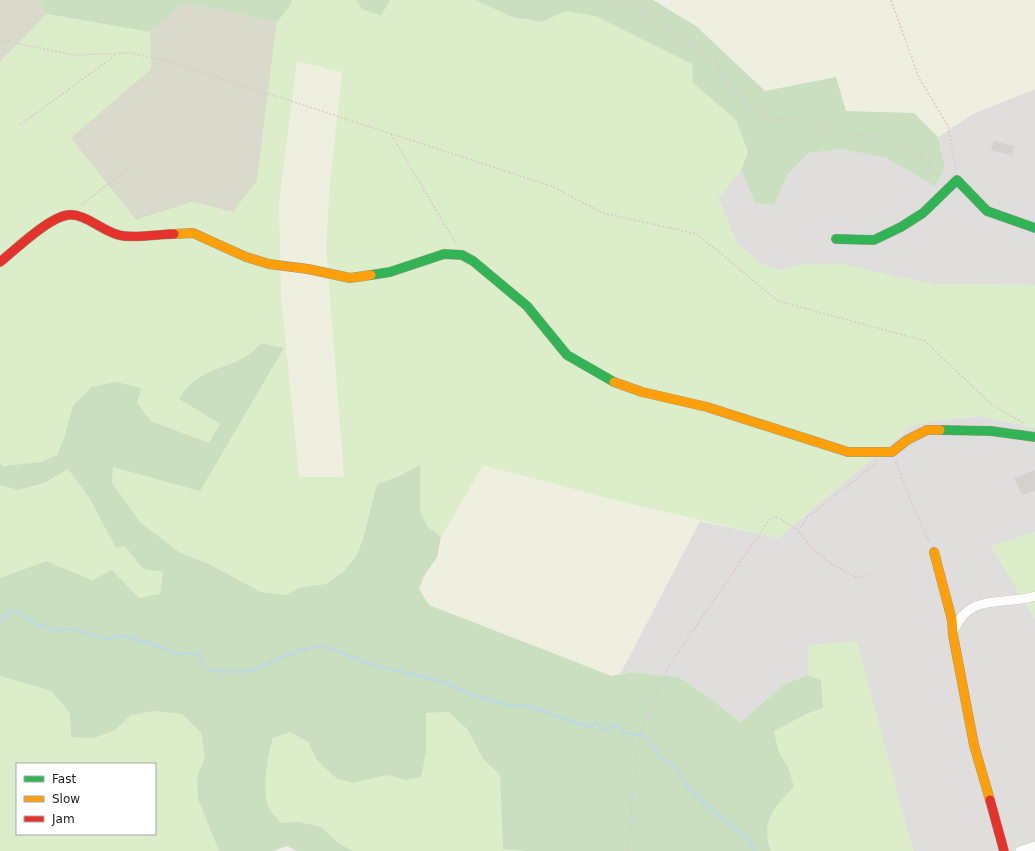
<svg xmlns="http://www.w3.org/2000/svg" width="1035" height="851" viewBox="0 0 1035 851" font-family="'DejaVu Sans',sans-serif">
  <rect width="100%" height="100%" fill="#f0eeea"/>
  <!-- residential -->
  <g fill="#dfdedc">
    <polygon points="1035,89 1035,285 931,284 841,264 808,264 778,270 760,263 737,243 718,198 741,170 755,203 774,205 787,175 809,153 843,149 945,167 938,137 974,113"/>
    <polygon points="979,416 1035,428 1035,532 991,546 1035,619 1035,851 913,851 856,642 809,645 808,675 785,684 740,722 714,701 679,677 631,672 620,674 700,521 778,538 911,426 939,420"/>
  </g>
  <!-- construction -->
  <g fill="#d9d9cc">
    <polygon points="0,0 37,0 47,14 0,62"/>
    <polygon points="185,3 277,22 257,181 233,212 192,202 136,220 70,138 151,69 150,32"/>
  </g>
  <!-- farmland -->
  <g fill="#eeefde">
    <polygon points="672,0 1035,0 1035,89 974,113 938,137 914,113 846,111 836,77 765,91 746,71 696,26 669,9"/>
    <polygon points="297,61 342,72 330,183 326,247 344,477 299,477 281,295 279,201"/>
    <polygon points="483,465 700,521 620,674 612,676 429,605 419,589 424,576 437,557 441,537"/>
  </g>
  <!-- grass -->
  <g fill="#dbedc9" fill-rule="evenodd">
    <path d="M292,0H356L362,9L381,16L390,0H475L512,17L541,22L566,11L595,16L692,64L693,83L736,120L748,152L741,170L718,199L737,243L760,263L778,270L808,264H841L931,284L1035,285V428L979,416L939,420L911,426L778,538L619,501L483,465L441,537L427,526L420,511L419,465L397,477L377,484L364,536L357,555L342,573L326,584L301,587L285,595L261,592L209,564L179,552L141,523L120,495L112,483L113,467L200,490L284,348L261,343C256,348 251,354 245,357C221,370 191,372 179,399L221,424L209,443L151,421L137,403L65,435L57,455L41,462L3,466L0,463V62L47,14L150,32L151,69L71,138L136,220L192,202L233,212L257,181L277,22L289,7ZM297,61L342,72L330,183L326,247L344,477H299L281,295L279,202Z"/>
    <polygon points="68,469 143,569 163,572 160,594 139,598 112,570 92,580 45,561 0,578 0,485 18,490 45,484"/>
    <polygon points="1035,532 1035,619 991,546"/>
    <path d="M857,642L913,851H771C760,820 774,808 794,787L789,769L779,754L774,730L823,708L821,680L808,675L809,645Z"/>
    <path d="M0,676L51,691L70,713L71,737L115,730L131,715L154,711L182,714L201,733L205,757L197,777L198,799L219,851H0ZM17,764H155V834H17Z"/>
    <path d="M450,712L468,730L483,759L500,775L503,849L526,851H353L338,843L320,826L297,822L281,823C277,818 272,813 269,808C260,794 268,753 273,738L290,732L308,742L317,760L375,778L388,775L406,780L426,752V713Z"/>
  </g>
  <!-- forest -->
  <g fill="#c9dfc0">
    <polygon points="37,0 292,0 289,7 277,22 185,3 150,32 47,14"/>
    <polygon points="356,0 390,0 381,16 362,9"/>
    <polygon points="475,0 653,0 696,26 765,91 836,77 846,111 914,113 938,137 945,167 935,186 887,158 843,149 809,153 787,175 774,205 755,203 741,170 748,152 736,120 693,83 692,64 595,16 566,11 541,22 512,17"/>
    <path d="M261,343L284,348L200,491L113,467L112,483L141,523L179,552L209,564L261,592L285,595L301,587L326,584L342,573L357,555L364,536L377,484L397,477L420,465V511L427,526L441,537L437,557L424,576L419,589L429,605L612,676L631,672L679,677L714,701L740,722L785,684L808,675L821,680L823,708L805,715L774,731L779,753L789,769L794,787C774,808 760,820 771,851H526L503,849L500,775L483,759L468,730L449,712L426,713V752L421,777L406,780L388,775L352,783L336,778L317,760L308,742L290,732L273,738C268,753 261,794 269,808C272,813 277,818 281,823L297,822L320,826L338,843L353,851H297L287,846L273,851H219L198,799L197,777L205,757L201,733L182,714L154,711L131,715L115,730L94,738L71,737L70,713L51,691L0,676V578L46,561L92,580L112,570L139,598L160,594L163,572L143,569L125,546L116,548L90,499L68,469L45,483L18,490L0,485V463L3,466L41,462L57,455L65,435L73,406L91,387L116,382L141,388L137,403L151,421L209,443L220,424L179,399C194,371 219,371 245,357C251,354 256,348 261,343Z"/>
  </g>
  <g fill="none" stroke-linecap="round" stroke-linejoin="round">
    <!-- stream -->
    <polyline stroke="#bed9e3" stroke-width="2.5" points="0,619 4,620 11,611 19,611 33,623 55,630 72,629 107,639 122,636 150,643 176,654 198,653 207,669 227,672 250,671 301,650 322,645 373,665 444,682 472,695 503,704 528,706 589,727 597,723 604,731 615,724 623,732 645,736 660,757 675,767 685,783 705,803 749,841 754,851"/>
  </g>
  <!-- building -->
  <g fill="#d4d2cf">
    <polygon points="994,141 1014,146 1012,156 991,150"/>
    <polygon points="1035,470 1035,491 1022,495 1014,478"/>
  </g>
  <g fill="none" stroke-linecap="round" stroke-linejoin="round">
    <!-- street casing -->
    <g stroke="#c9c8c6" stroke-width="10">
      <g id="street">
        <path d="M954,630C970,592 1003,606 1035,596"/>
        <polyline points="1020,851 1035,846"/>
      </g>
    </g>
    <!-- fast casing -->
    <g stroke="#979b81" stroke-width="10">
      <g id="fast">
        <polyline points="836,239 874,240 901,227 923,213 957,180 987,211 1035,228"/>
        <polyline points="371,275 390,272 444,254 462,255 473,261 527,306 567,355 614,382"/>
        <polyline points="940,430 991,431 1035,437"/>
      </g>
    </g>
    <!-- slow casing -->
    <g stroke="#979b81" stroke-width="10">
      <g id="slow">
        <polyline points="174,234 193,233 246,257 269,264 308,269 350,278 371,275"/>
        <polyline points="614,382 642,392 707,407 848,452 892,452 907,440 927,430 940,430"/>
        <polyline points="934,552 952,620 953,635 974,745 990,800"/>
      </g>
    </g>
    <!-- jam casing -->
    <g stroke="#979b81" stroke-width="10">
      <g id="jam">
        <path d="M0,262C15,250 49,217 68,215C85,213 102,231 119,235C131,239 160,234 174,234"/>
        <polyline points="990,800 1004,851"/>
      </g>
    </g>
    <!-- path -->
    <g stroke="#d8cbc9" stroke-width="1.5" stroke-dasharray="2 2" stroke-linecap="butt">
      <polyline points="623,0 715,59 728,83 747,104 768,116 839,133 872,136 894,143 917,154 938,175 945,177"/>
      <polyline points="891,0 919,78 948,126 956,170"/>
      <polyline points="0,40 74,55 131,53 172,62 551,186 603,213 697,234 778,301 925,341 991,404 1025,424"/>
      <polyline points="20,125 117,54"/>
      <polyline points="391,134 456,244"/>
      <polyline points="81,205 134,164"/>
      <polyline points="896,462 912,504 929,542"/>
      <path d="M797,528C811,552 833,566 857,578L868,575"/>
      <polyline points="628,851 632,800 639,742 644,724 670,664 769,520 774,517 781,519 795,529 802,527 806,518 877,463"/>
    </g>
    <!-- street -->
    <use href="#street" stroke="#fdfcfc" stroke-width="9"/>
    <!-- fast -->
    <use href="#fast" stroke="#30b455" stroke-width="9"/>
    <!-- slow -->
    <use href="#slow" stroke="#ff9f0a" stroke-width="9"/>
    <!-- jam -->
    <use href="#jam" stroke="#e5322d" stroke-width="9"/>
  </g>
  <!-- legend -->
  <rect x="16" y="763" width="140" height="72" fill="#ffffff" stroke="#a7a7a7"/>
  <rect x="24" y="776" width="20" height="6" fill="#30b455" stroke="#a7a7a7"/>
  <text x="52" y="783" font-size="12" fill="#222222">Fast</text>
  <rect x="24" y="796" width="20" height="6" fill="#ff9f0a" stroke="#a7a7a7"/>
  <text x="52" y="803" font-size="12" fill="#222222">Slow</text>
  <rect x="24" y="816" width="20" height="6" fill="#e5322d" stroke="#a7a7a7"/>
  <text x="52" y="823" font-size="12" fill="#222222">Jam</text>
</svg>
